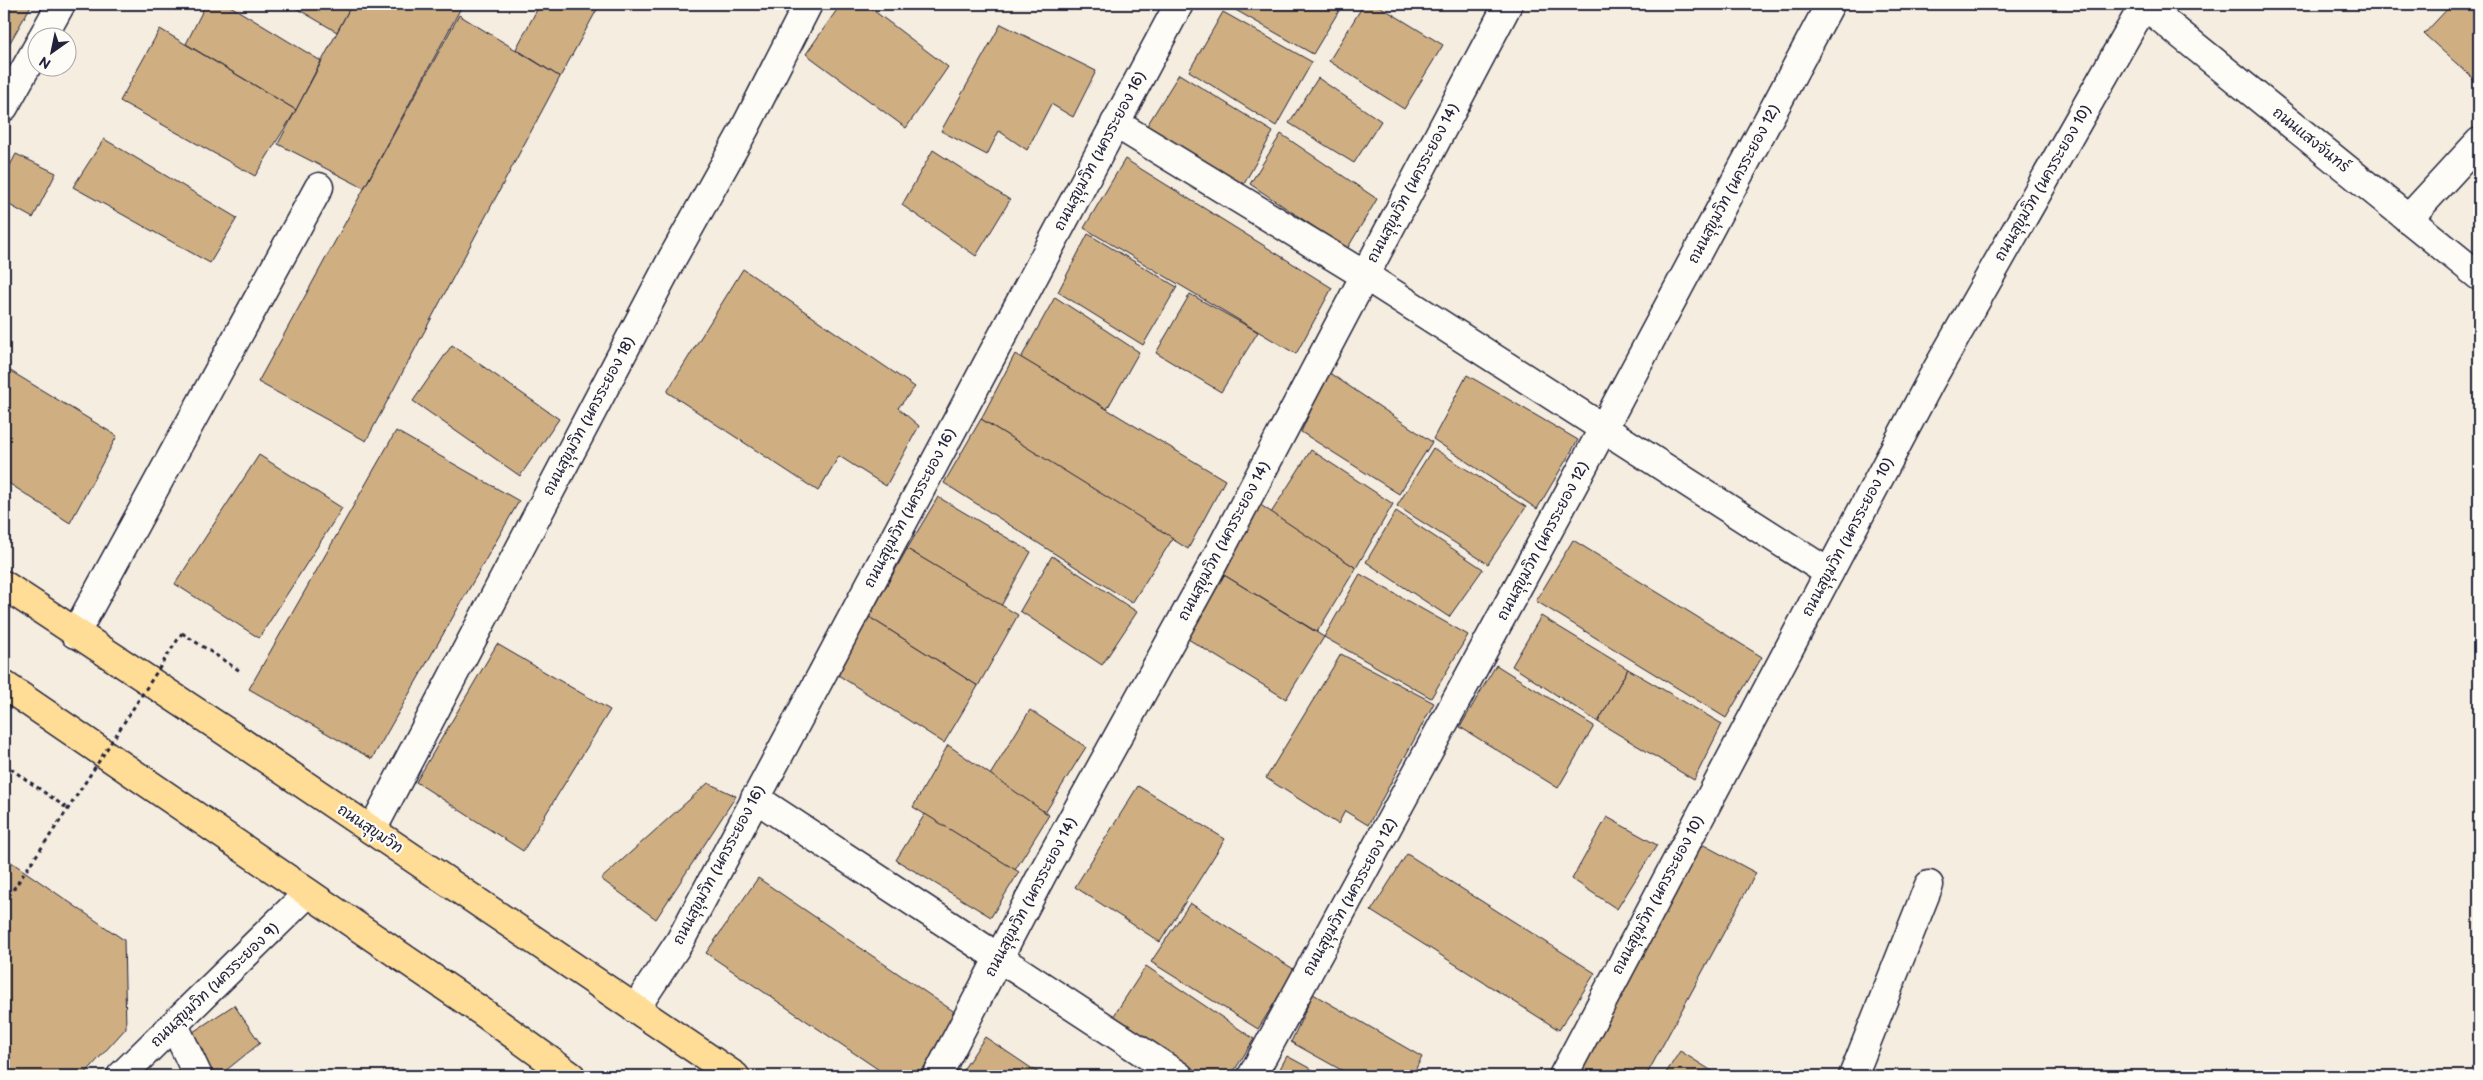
<svg xmlns="http://www.w3.org/2000/svg" width="2483" height="1080" viewBox="0 0 2483 1080" font-family="'Balsamiq Sans','Playpen Sans Thai',sans-serif">
  <rect width="100%" height="100%" fill="#f4ede0"/>
  <filter id="ink" filterUnits="userSpaceOnUse"><feTurbulence type="fractalNoise" baseFrequency=".02" numOctaves="2"/><feDisplacementMap in="SourceGraphic" scale="10" xChannelSelector="R" yChannelSelector="G"/><feConvolveMatrix kernelMatrix="1 2 1 2 8 2 1 2 1" color-interpolation-filters="sRGB"/></filter>
  <g filter="url(#ink)">
    <!-- building -->
    <g fill="#cfaf82" stroke="#22223b">
      <polygon points="4,4 32,4 4,53"/>
      <polygon points="206,4 227,4 321,61 296,110 186,44"/>
      <polygon points="289,4 352,4 337,32"/>
      <polygon points="352,4 463,4 364,188 278,144"/>
      <polygon points="540,4 600,4 560,77 516,49"/>
      <polygon points="841,4 865,4 948,67 906,128 806,54"/>
      <polygon points="1225,4 1343,4 1313,54"/>
      <polygon points="1364,4 1376,4 1443,45 1404,109 1329,61"/>
      <polygon points="2452,4 2479,4 2478,83 2424,34"/>
      <polygon points="1223,12 1312,62 1276,126 1189,71"/>
      <polygon points="459,15 560,77 366,441 258,382"/>
      <polygon points="1001,24 1096,71 1073,117 1051,104 1027,150 999,131 987,155 941,131"/>
      <polygon points="160,29 296,110 255,176 120,101"/>
      <polygon points="1179,74 1273,132 1240,191 1143,132"/>
      <polygon points="1318,78 1381,121 1354,163 1289,123"/>
      <polygon points="1281,134 1377,199 1347,249 1250,184"/>
      <polygon points="104,139 237,218 210,263 73,187"/>
      <polygon points="933,150 1010,200 976,256 902,205"/>
      <polygon points="16,154 56,173 33,218 4,202 4,177"/>
      <polygon points="1125,159 1332,288 1296,354 1084,228"/>
      <polygon points="1088,234 1177,287 1143,345 1058,292"/>
      <polygon points="743,269 915,387 898,408 919,426 886,486 839,456 818,491 667,392"/>
      <polygon points="1190,294 1258,332 1221,392 1156,353"/>
      <polygon points="1055,297 1139,352 1107,409 1021,358"/>
      <polygon points="452,345 559,419 520,476 413,401"/>
      <polygon points="1015,354 1225,480 1188,549 981,419"/>
      <polygon points="4,367 117,436 70,523 4,480"/>
      <polygon points="1328,372 1432,442 1399,494 1301,432"/>
      <polygon points="1467,375 1578,440 1537,509 1433,439"/>
      <polygon points="981,419 1173,538 1132,603 944,483"/>
      <polygon points="396,431 519,501 372,759 249,689"/>
      <polygon points="1433,448 1526,507 1488,564 1397,506"/>
      <polygon points="1311,450 1393,504 1356,568 1271,513"/>
      <polygon points="259,455 342,508 259,638 175,584"/>
      <polygon points="938,497 1031,552 1001,606 907,549"/>
      <polygon points="1259,504 1356,568 1317,632 1224,575"/>
      <polygon points="1396,511 1483,569 1449,617 1366,562"/>
      <polygon points="1573,540 1762,657 1726,718 1536,601"/>
      <polygon points="907,549 1018,615 978,686 869,617"/>
      <polygon points="1052,556 1137,612 1102,665 1020,611"/>
      <polygon points="1360,574 1468,635 1431,698 1324,637"/>
      <polygon points="1224,575 1324,637 1286,699 1188,639"/>
      <polygon points="1541,616 1628,669 1598,722 1512,666"/>
      <polygon points="869,617 978,686 944,743 838,675"/>
      <polygon points="497,644 610,710 523,851 416,782"/>
      <polygon points="1341,654 1434,703 1368,825 1345,811 1338,824 1266,778"/>
      <polygon points="1496,665 1594,726 1558,788 1460,727"/>
      <polygon points="1628,669 1722,724 1694,780 1598,722"/>
      <polygon points="1030,710 1086,747 1045,813 990,775"/>
      <polygon points="948,745 1049,815 1015,870 913,807"/>
      <polygon points="708,783 736,796 656,919 601,879"/>
      <polygon points="1138,786 1225,839 1160,942 1075,887"/>
      <polygon points="925,814 1019,872 991,917 896,860"/>
      <polygon points="1607,817 1657,845 1617,909 1572,879"/>
      <polygon points="1700,843 1756,873 1646,1076 1572,1076"/>
      <polygon points="1407,854 1595,973 1559,1030 1371,911"/>
      <polygon points="4,857 124,940 126,1028 83,1076 4,1076"/>
      <polygon points="758,878 959,1015 918,1076 888,1076 706,953"/>
      <polygon points="1190,903 1295,970 1258,1029 1151,962"/>
      <polygon points="1146,966 1254,1039 1231,1076 1205,1076 1113,1017"/>
      <polygon points="1313,994 1422,1057 1412,1076 1352,1076 1291,1042"/>
      <polygon points="234,1005 260,1043 219,1076 209,1076 187,1036"/>
      <polygon points="985,1037 1043,1076 959,1076"/>
      <polygon points="1680,1051 1720,1076 1664,1076"/>
      <polygon points="1287,1056 1324,1076 1276,1076"/>
    </g>
    <g fill="none" stroke-linecap="round" stroke-linejoin="round">
      <!-- minor casing -->
      <g stroke="#22223b" stroke-width="31">
        <g id="minor">
          <polyline points="2143,4 2479,276"/>
          <polyline points="42,38 61,4"/>
          <polyline points="4,107 38,46"/>
          <polyline points="1115,123 1364,275 1829,573"/>
          <polyline points="2408,219 2479,142"/>
          <polyline points="75,634 319,187"/>
          <polyline points="755,798 1179,1076"/>
          <polyline points="372,830 673,257 745,128 808,4"/>
          <polyline points="635,1009 680,941 1179,4"/>
          <polyline points="174,1025 198,1076"/>
          <polyline points="121,1076 308,893"/>
          <polyline points="937,1076 1046,867 1206,577 1508,4"/>
          <polyline points="1252,1076 1571,489 1830,4"/>
          <polyline points="1563,1076 1931,380 2144,5"/>
          <polyline points="1853,1076 1929,885"/>
        </g>
      </g>
      <!-- major casing -->
      <g stroke="#22223b" stroke-width="31">
        <g id="major">
          <polyline points="4,585 225,731 735,1076"/>
          <polyline points="4,685 481,1011 571,1076"/>
        </g>
      </g>
      <!-- path -->
      <g stroke="#22223b" stroke-width="3" stroke-dasharray="4 4" stroke-linecap="butt">
        <polyline points="182,633 240,671"/>
        <polyline points="4,764 68,809"/>
      </g>
      <!-- minor -->
      <use href="#minor" stroke="#fdfcf7" stroke-width="28"/>
      <!-- major -->
      <use href="#major" stroke="#ffdd96" stroke-width="28"/>
      <!-- path-bridge -->
      <polyline stroke="#22223b" stroke-width="3" stroke-dasharray="4 4" stroke-linecap="butt" points="4,903 68,809 182,633"/>
    </g>
  </g>
  <g text-anchor="middle" dominant-baseline="central" stroke-width="4.5" stroke-linejoin="round" paint-order="stroke">
    <!-- street labels -->
    <g font-size="15" fill="#22223b" stroke="#fdfcf7">
      <text transform="translate(2311 140) rotate(39)">ถนนแสงจันทร์</text>
      <text transform="translate(1100 151) rotate(-62)">ถนนสุขุมวิท (นครระยอง 16)</text>
      <text transform="translate(1413 183) rotate(-62)">ถนนสุขุมวิท (นครระยอง 14)</text>
      <text transform="translate(2043 183) rotate(-60)">ถนนสุขุมวิท (นครระยอง 10)</text>
      <text transform="translate(1734 184) rotate(-62)">ถนนสุขุมวิท (นครระยอง 12)</text>
      <text transform="translate(589 416) rotate(-62)">ถนนสุขุมวิท (นครระยอง 18)</text>
      <text transform="translate(910 508) rotate(-62)">ถนนสุขุมวิท (นครระยอง 16)</text>
      <text transform="translate(1848 537) rotate(-62)">ถนนสุขุมวิท (นครระยอง 10)</text>
      <text transform="translate(1224 541) rotate(-62)">ถนนสุขุมวิท (นครระยอง 14)</text>
      <text transform="translate(1543 541) rotate(-62)">ถนนสุขุมวิท (นครระยอง 12)</text>
      <text transform="translate(370 829) rotate(34)">ถนนสุขุมวิท</text>
      <text transform="translate(719 865) rotate(-62)">ถนนสุขุมวิท (นครระยอง 16)</text>
      <text transform="translate(1658 895) rotate(-62)">ถนนสุขุมวิท (นครระยอง 10)</text>
      <text transform="translate(1031 897) rotate(-62)">ถนนสุขุมวิท (นครระยอง 14)</text>
      <text transform="translate(1350 897) rotate(-61)">ถนนสุขุมวิท (นครระยอง 12)</text>
      <text transform="translate(215 985) rotate(-44)">ถนนสุขุมวิท (นครระยอง 9)</text>
    </g>
  </g>
  <!-- margin -->
  <rect width="2483" height="1080" fill="none" stroke="#fdfcf7" stroke-width="20"/>
  <rect x="10" y="10" width="2463" height="1060" fill="none" stroke="#22223b" stroke-width="2" filter="url(#ink)"/>
  <!-- north arrow -->
  <g transform="translate(52 52) rotate(213)"><circle r="24" fill="#fdfcf7" stroke="#a5a5ac"/>
  <path d="M0-4L9 19L0 12L-9 19Z" fill="#22223b"/>
  <text y="-8" font-size="14" font-weight="bold" text-anchor="middle" fill="#22223b">N</text>
  </g>
</svg>
